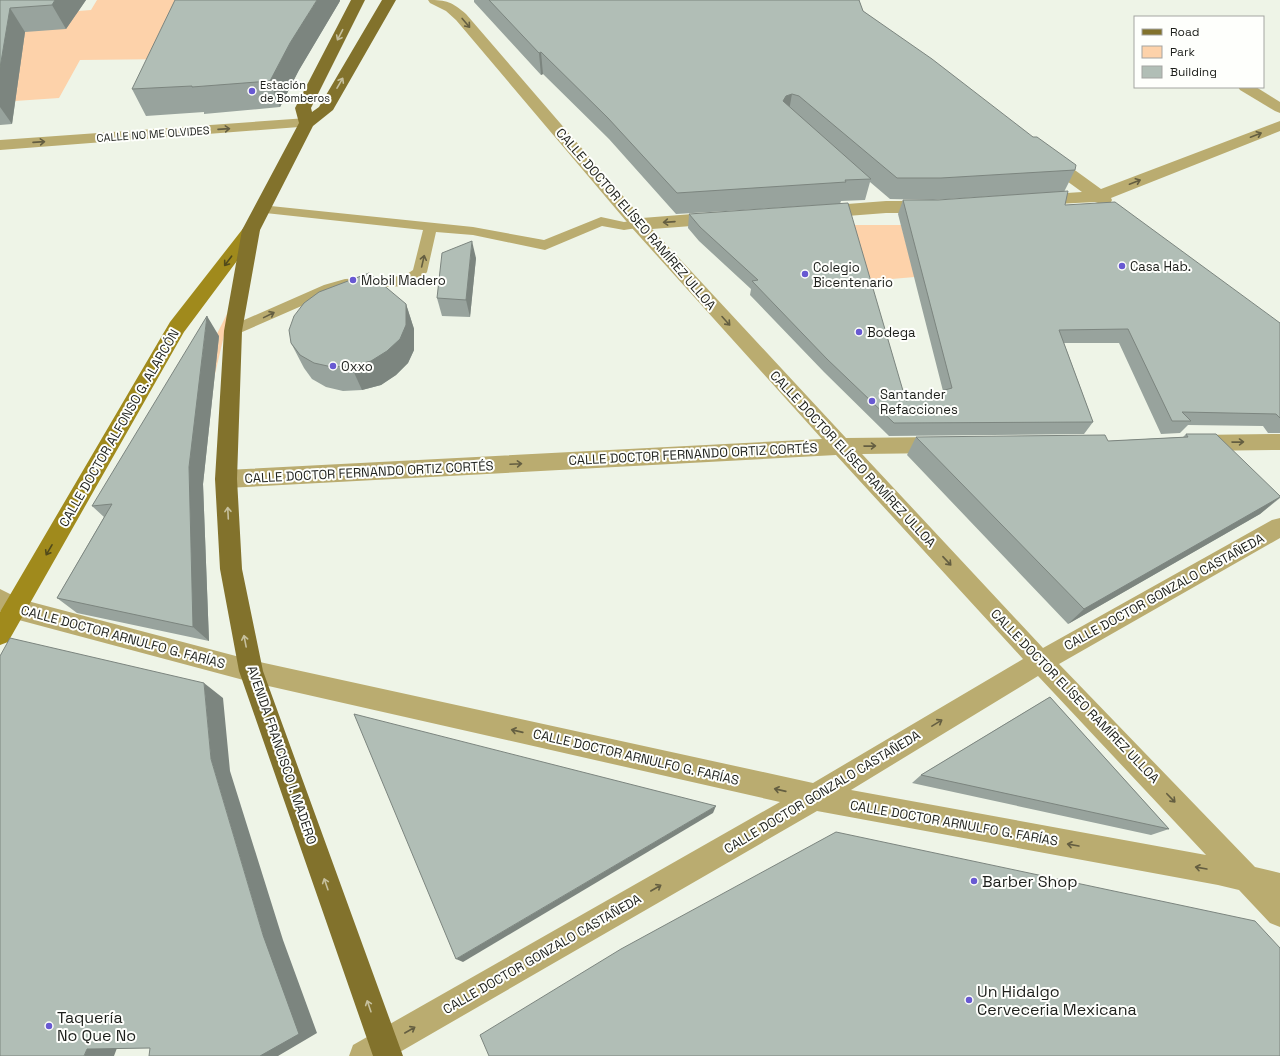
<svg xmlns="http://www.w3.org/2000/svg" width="1280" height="1056" viewBox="0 0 1280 1056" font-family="'Space Grotesk',sans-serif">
  <rect width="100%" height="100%" fill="#eef4e7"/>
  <!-- green -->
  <g fill="#fdd2aa">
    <polygon points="97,0 199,0 172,59 80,60 59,98 15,101 0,34 78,11 91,10"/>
    <polygon points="847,225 901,225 915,277 856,282"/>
    <polygon points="227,314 229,314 215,374 197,373"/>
  </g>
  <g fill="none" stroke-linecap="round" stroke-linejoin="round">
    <!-- lane -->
    <polygon fill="#baac70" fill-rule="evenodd" points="261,205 473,227 544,240 601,217 624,222 638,220 643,221 645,224 643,227 624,230 602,226 545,250 473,235 436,232 427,272 420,280 406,286 345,289 329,294 233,336 228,335 226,331 228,327 324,285 345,279 404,276 413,270 423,230 256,212 254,209 256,206"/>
    <!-- street -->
    <g fill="#baac70" fill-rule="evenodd">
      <path d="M428,0C447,0 452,2 466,14L642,218L718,212L724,214L727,218L724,222L718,224L652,229L846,438L942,437L949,439L952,445L949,451L942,453L862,454L1043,648L1272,520L1280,518V538L1059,664L1255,867L1280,873V927L1270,923L1239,890L1218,885L817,811L393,1056H349L353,1045L780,802L251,682L15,619L0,611V589L20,599L251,660L813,783L1023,659L836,455L226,488L218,485L215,479L218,473L226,470L822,439L632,228L456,20L446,11L430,3ZM1038,676L1206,855L851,790Z"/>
      <polygon points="1238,87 1256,87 1280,102 1280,113 1275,111 1240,90"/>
      <polygon points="307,118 312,120 315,123 312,126 0,150 0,140"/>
      <polygon points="1280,121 1280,131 1111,198 1112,200 1110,204 1104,205 1095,202 1036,205 1030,204 1028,200 1030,196 1036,195 1082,192 1042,163 1040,159 1042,155 1048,154 1054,155 1101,189"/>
      <polygon points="886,201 930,201 936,203 938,207 936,211 930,213 886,213 821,218 815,216 813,212 815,208 821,206"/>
      <polygon points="1280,434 1280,450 1196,451 1189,449 1186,443 1189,437 1196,435"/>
    </g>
    <!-- secondary -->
    <polygon fill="#a08a1c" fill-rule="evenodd" points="251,224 257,226 260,230 184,332 8,642 0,645 0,612 170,322 245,226"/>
    <!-- primary -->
    <polygon fill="#82722c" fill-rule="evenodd" points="351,0 365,0 311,108 312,112 319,107 382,0 396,0 333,110 313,126 260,230 242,331 237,479 242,569 263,671 403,1056 373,1056 239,671 220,569 215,479 224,331 242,230 299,123 295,108"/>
  </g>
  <!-- wall -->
  <g fill="#98a39d">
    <polygon points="0,0 86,0 66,29 25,32 12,124 0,125"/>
    <polygon points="474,0 859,0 863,11 1075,170 1064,192 933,200 890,199 870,182 865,200 841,201 840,204 676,214 609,139 543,74 541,75 474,2"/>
    <polygon points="340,1 299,70 280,107 204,114 204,112 146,116 132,89"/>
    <polygon points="903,200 1065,205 1280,323 1280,433 1268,433 1263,426 1188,425 1180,433 1161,434 1119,343 1064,343 1093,422 1084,434 889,436 824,372 750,295 751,289 699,241 688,228 689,214 906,401 943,391 898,214"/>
    <polygon points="476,258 470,317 442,316 437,298"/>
    <polygon points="406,304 414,329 414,350 408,363 396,375 381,385 362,390 343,391 326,387 312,379 304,368 291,343"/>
    <polygon points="219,336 203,484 209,641 77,613 57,598 104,517 92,506"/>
    <polygon points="1186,434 1280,498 1260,514 1068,624 907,455 916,437 1108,441 1183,437"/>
    <polygon points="1050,697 1169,829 1151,835 912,783 921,775"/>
  </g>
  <!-- shaded-wall -->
  <g fill="#7c857f">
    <polygon points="55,0 86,0 66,29 52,5"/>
    <polygon points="317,0 340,0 340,1 299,70 280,107 270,81 290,43"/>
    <polygon points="10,8 25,32 12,124 0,107 0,68"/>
    <polygon points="541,52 543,74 541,75 539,53"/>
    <polygon points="792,94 788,116 783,101 786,96"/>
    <polygon points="472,241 476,258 470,317 466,300"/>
    <polygon points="406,304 414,329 414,350 408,363 396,375 381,385 362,390 351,366"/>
    <polygon points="207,316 219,336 203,484 209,641 193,627 189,467"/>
    <polygon points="1280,497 1260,514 1068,624 1084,609"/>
    <polygon points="204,683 223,698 230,771 283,940 317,1033 278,1056 260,1056 263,935 211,759"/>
    <polygon points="716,806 713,813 463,962 456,959"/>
    <polygon points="117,1048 114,1056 84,1056 87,1049"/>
  </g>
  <!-- building -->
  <g fill="#b1beb6" stroke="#7c857f">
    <polygon points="0,0 55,0 52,5 10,8 0,68"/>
    <polygon points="175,0 317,0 290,43 270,81 192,87 192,86 132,89"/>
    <polygon points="489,0 859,0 863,11 932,59 1033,137 1037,137 1076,165 1075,170 941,178 897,178 799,96 792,94 786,96 783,101 871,179 845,180 846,182 677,193 608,118 541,52 539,53"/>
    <polygon points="1068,191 1065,205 1115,202 1280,323 1280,418 1276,414 1182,412 1191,421 1172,421 1128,329 1059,330 1093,422 894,423 827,359 752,281 758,280 700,227 689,214 848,203 906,401 952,388 903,200 938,200"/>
    <polygon points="472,241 466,300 437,298 442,253"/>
    <polygon points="369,273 406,304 406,325 400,339 387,351 371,361 351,366 332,367 314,363 300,355 291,343 289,330 294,316 304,303 319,292"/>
    <polygon points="207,316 189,467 193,627 57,598 112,504 92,506"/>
    <polygon points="1186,434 1216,434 1280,496 1280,497 1084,609 916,437 1105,435 1108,441 1188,437"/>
    <polygon points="10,638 204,683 211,759 263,935 299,1034 260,1056 149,1056 150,1048 87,1049 84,1056 0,1056 0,656"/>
    <polygon points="1050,697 1169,829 921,775"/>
    <polygon points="354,714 716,806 456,959"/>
    <polygon points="836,832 1255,921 1280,948 1280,1056 489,1056 480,1035 621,949"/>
  </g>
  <!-- one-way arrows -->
  <defs><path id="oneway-shaft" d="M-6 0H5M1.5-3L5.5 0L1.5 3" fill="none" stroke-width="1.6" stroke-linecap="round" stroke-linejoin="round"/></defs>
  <g stroke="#645e41">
    <use href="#oneway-shaft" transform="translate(466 23) rotate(50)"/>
    <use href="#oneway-shaft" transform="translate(224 129) rotate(-4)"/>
    <use href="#oneway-shaft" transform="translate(1256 135) rotate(-21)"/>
    <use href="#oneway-shaft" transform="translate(39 142) rotate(-4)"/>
    <use href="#oneway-shaft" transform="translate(1135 182) rotate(-21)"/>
    <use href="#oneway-shaft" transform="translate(669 222) rotate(176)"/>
    <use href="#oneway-shaft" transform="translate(423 261) rotate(-77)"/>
    <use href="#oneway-shaft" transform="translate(269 315) rotate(-26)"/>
    <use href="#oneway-shaft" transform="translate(726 321) rotate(48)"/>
    <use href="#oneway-shaft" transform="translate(1238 442) rotate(-1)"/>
    <use href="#oneway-shaft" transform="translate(870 446) rotate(-1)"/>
    <use href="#oneway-shaft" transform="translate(516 464) rotate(-3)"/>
    <use href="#oneway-shaft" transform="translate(947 561) rotate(47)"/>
    <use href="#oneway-shaft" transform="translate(937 723) rotate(-31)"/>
    <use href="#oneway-shaft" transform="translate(517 731) rotate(-167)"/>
    <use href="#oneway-shaft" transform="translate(780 790) rotate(-167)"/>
    <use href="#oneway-shaft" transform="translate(1171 798) rotate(46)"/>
    <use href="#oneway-shaft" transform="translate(1073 845) rotate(-170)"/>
    <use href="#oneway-shaft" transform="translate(1201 868) rotate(-170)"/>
    <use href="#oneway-shaft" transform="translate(656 888) rotate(-30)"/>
    <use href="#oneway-shaft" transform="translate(410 1030) rotate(-30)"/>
  </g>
  <g stroke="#c6c09e">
    <use href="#oneway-shaft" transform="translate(340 35) rotate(117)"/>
    <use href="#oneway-shaft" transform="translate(340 83) rotate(-60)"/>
    <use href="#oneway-shaft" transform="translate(228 513) rotate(-93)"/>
    <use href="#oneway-shaft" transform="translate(245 641) rotate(-101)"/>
    <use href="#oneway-shaft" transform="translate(326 884) rotate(-109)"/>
    <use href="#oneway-shaft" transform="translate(369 1006) rotate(-109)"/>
  </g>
  <g stroke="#514a1b">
    <use href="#oneway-shaft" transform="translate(228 261) rotate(127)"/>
    <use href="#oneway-shaft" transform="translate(49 550) rotate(120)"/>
  </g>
  <!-- markers -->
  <g fill="#6859d2" stroke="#fefffc" stroke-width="1.5">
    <circle cx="252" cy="91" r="4"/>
    <circle cx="1122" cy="266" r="4"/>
    <circle cx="805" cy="274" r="4"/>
    <circle cx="353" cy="280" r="4"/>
    <circle cx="859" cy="332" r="4"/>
    <circle cx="333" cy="366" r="4"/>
    <circle cx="872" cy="401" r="4"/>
    <circle cx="974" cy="881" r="4"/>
    <circle cx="969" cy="1000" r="4"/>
    <circle cx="49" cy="1026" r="4"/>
  </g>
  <g text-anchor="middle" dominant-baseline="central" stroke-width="4" stroke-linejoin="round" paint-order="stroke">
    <!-- far-poi labels -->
    <g font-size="11" fill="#1d1f1b" stroke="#fefffc" text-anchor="start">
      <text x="260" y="85">Estación<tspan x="260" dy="13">de Bomberos</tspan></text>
    </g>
    <!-- far-street labels -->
    <g font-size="11" fill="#1d1f1b" stroke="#fefffc">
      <text transform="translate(153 134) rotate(-4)">CALLE NO ME OLVIDES</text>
    </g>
    <!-- street labels -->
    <g font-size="13" fill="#1d1f1b" stroke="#fefffc">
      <text transform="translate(636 219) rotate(49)">CALLE DOCTOR ELÍSEO RAMÍREZ ULLOA</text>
      <text transform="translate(119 428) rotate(-60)">CALLE DOCTOR ALFONSO G. ALARCÓN</text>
      <text transform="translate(693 454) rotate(-3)">CALLE DOCTOR FERNANDO ORTIZ CORTÉS</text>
      <text transform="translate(853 459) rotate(47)">CALLE DOCTOR ELÍSEO RAMÍREZ ULLOA</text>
      <text transform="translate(369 472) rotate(-3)">CALLE DOCTOR FERNANDO ORTIZ CORTÉS</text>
      <text transform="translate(1164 592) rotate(-29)">CALLE DOCTOR GONZALO CASTAÑEDA</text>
      <text transform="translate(123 637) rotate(15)">CALLE DOCTOR ARNULFO G. FARÍAS</text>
      <text transform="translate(1075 696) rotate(46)">CALLE DOCTOR ELÍSEO RAMÍREZ ULLOA</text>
      <text transform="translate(282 755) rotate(71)">AVENIDA FRANCISCO I. MADERO</text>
      <text transform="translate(636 757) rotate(13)">CALLE DOCTOR ARNULFO G. FARÍAS</text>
      <text transform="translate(822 792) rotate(-31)">CALLE DOCTOR GONZALO CASTAÑEDA</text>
      <text transform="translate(954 823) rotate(10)">CALLE DOCTOR ARNULFO G. FARÍAS</text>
      <text transform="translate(542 954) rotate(-30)">CALLE DOCTOR GONZALO CASTAÑEDA</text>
    </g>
    <!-- poi labels -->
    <g font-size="13" fill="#1d1f1b" stroke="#fefffc" text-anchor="start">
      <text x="1130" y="266">Casa Hab.</text>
      <text x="813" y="267">Colegio<tspan x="813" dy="15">Bicentenario</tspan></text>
      <text x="361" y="280">Mobil Madero</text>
      <text x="867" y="332">Bodega</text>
      <text x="341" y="366">Oxxo</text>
      <text x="880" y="394">Santander<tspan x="880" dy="15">Refacciones</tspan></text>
    </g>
    <!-- near-poi labels -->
    <g font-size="16" fill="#1d1f1b" stroke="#fefffc" text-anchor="start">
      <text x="982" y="881">Barber Shop</text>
      <text x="977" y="991">Un Hidalgo<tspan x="977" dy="18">Cerveceria Mexicana</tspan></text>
      <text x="57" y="1017">Taquería<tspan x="57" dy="18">No Que No</tspan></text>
    </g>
  </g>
  <!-- legend -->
  <rect x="1134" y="16" width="130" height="72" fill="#fefffc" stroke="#a4a5a2"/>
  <rect x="1142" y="29" width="20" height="6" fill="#82722c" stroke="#a4a5a2"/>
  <text x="1170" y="36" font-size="12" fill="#1d1f1b">Road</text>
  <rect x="1142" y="46" width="20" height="12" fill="#fdd2aa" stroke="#a4a5a2"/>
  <text x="1170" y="56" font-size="12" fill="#1d1f1b">Park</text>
  <rect x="1142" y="66" width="20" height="12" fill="#b1beb6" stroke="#a4a5a2"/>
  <text x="1170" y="76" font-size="12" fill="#1d1f1b">Building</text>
</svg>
